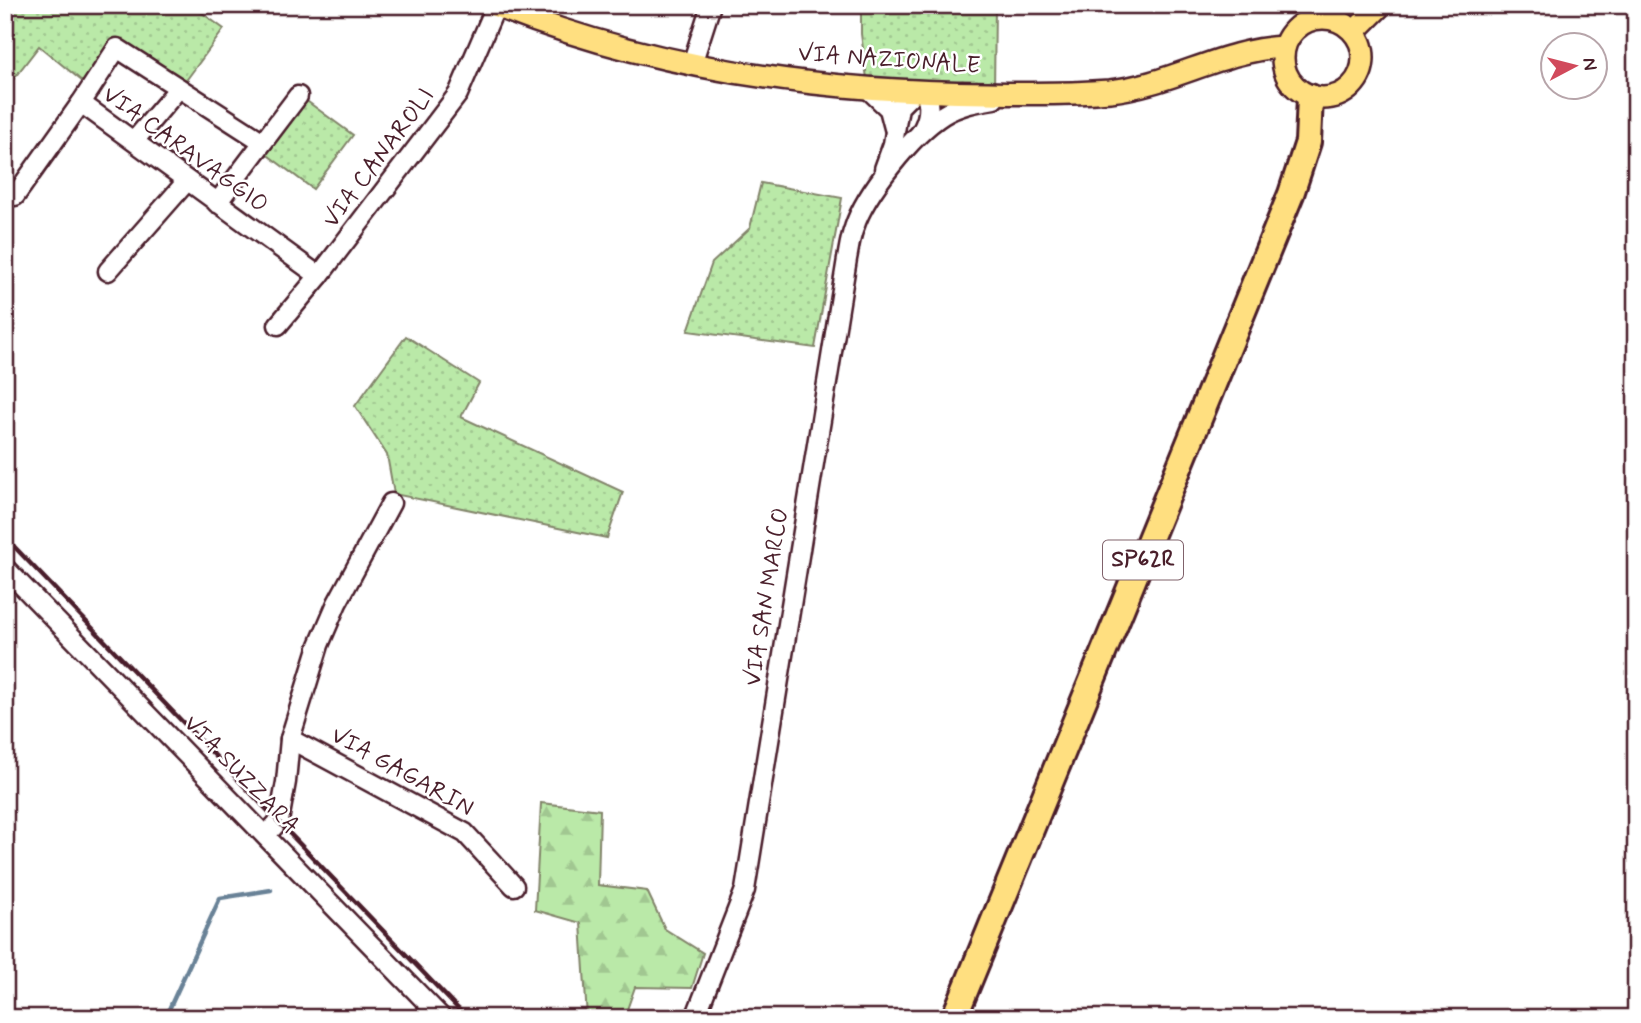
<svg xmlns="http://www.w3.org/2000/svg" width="1641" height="1023" viewBox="0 0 1641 1023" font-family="Mynerve,sans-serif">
  <defs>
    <pattern id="grass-dots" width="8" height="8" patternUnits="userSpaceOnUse" patternTransform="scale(1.75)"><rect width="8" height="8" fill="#bae9a8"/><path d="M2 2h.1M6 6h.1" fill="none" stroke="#a1c791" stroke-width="1.8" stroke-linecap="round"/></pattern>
    <pattern id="forest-firs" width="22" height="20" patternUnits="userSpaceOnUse" patternTransform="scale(1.75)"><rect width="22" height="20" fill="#bae9a8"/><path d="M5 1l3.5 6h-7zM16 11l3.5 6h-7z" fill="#a1c791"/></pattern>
  </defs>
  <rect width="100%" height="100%" fill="#fff"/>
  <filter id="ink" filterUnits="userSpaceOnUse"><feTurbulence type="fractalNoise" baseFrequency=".0143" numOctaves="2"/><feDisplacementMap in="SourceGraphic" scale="14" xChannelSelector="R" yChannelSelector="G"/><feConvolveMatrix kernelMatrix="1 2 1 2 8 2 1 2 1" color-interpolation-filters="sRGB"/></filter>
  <g filter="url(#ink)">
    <!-- grass -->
    <g fill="url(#grass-dots)" stroke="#82846a" stroke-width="2">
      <polygon points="5,5 191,5 224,29 182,86 115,43 88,86 39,46 5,90 5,26 11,17 5,14"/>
      <polygon points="861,5 995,5 994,91 868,86 861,34"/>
      <polygon points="304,99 353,135 313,189 265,153"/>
      <polygon points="761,183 842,198 815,348 688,331 712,263 750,228"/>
      <polygon points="406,336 479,383 461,417 623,492 607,538 394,494 387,455 355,406"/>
    </g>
    <!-- forest -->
    <polygon fill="url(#forest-firs)" stroke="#82846a" stroke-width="2" points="541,803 600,810 598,885 647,891 665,929 703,953 692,988 635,987 624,1018 587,1018 581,923 535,910"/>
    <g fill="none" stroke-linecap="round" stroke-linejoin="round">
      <!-- stream -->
      <polyline stroke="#698297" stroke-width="4.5" points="165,1018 220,898 271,890"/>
      <!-- minor casing -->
      <g stroke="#4a1f2b" stroke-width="23">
        <g id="minor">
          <polyline points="692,64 711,5"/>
          <polyline points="868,89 889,109 894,128"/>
          <polyline points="81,103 117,48 263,142"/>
          <path d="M921,132C929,119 931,106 925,92"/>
          <polyline points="134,141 179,88"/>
          <polyline points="884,169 893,144 899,107 915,91"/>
          <polyline points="15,196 81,103 319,276"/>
          <polyline points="217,203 298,96"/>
          <polyline points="108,271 187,181"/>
          <polyline points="278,325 319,276 458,94 496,6"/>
          <polyline points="5,568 442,1018"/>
          <polyline points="290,739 465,833 514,886"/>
          <polyline points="266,835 279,821 286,782 290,739 319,645 337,603 391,503"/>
          <path d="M695,1018L745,890L847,259C849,249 850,238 854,228C865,193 913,134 943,115C959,105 976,102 994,99"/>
        </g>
      </g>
      <!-- major casing -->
      <g stroke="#4a1f2b" stroke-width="26">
        <g id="major">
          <path d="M494,5C649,68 821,92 988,93C1029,94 1069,94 1110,91C1170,85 1224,49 1284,47"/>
          <circle cx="1323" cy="58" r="40"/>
          <polyline points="1354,32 1381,5"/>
        </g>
      </g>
      <!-- highway casing -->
      <g stroke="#4a1f2b" stroke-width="30">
        <polyline id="highway" points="954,1018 1291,194 1308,142 1310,97"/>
      </g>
      <!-- minor -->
      <use href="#minor" stroke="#fff" stroke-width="18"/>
      <!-- major -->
      <use href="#major" stroke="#ffdf80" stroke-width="21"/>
      <!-- highway -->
      <use href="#highway" stroke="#ffdf80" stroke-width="24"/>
      <!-- rail -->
      <polyline stroke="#4a1f2b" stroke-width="4.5" points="5,537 467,1018"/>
    </g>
  </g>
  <g text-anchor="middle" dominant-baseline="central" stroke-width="5" stroke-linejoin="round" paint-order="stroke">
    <!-- shield labels -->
    <rect fill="#fff" stroke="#80626b" stroke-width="2" x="1103" y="540.5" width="80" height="39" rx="5"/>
    <g font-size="23" font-weight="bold" fill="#4a1f2b">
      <text x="1143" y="560">SP62R</text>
    </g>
    <!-- street labels -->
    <g font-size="24" fill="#4a1f2b" stroke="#fff">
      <text transform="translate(889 60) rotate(4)">VIA NAZIONALE</text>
      <text transform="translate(185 150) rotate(36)">VIA CARAVAGGIO</text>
      <text transform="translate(379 158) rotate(-53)">VIA CANAROLI</text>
      <text transform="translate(767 597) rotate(-81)">VIA SAN MARCO</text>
      <text transform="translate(402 772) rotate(29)">VIA GAGARIN</text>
      <text transform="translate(241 775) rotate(46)">VIA SUZZARA</text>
    </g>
  </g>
  <!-- margin -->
  <rect width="1641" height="1023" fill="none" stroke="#fff" stroke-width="28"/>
  <rect x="14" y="14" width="1613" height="995" fill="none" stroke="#4a1f2b" stroke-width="2.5" filter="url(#ink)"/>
  <!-- north arrow -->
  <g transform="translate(1574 66) rotate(83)"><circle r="33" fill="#ffffff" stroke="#b7a5aa" stroke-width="2"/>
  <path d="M0-5L12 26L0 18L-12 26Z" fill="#d1495b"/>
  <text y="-10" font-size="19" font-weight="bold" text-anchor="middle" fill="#4a1f2b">N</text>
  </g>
</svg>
